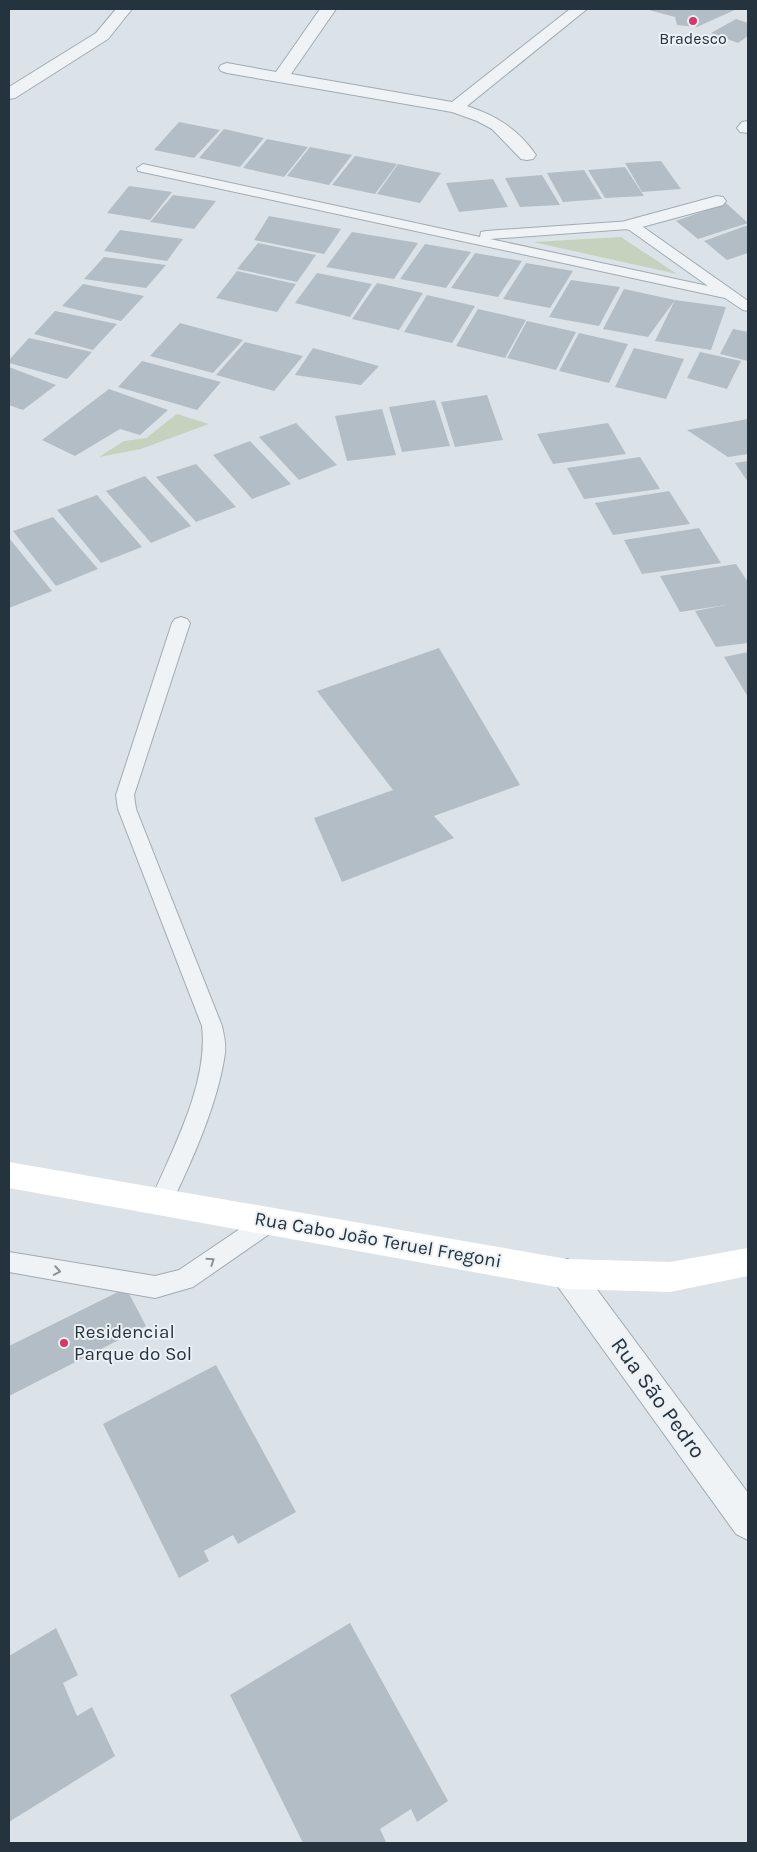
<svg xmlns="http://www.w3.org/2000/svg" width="757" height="1852" viewBox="0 0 757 1852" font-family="Karla,sans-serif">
  <rect width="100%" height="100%" fill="#dce3e8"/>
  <!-- green -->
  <g fill="#c6d2bd">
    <polygon points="621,237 677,274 533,242"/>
    <polygon points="177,414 209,424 141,449 99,457 124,441 146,438"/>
  </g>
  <!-- building -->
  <g fill="#b3bdc5">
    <polygon points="645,9 737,9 697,27 677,25 675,17"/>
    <polygon points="736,19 748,23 748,36 738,43 711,33"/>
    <polygon points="179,122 220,130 194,158 154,150"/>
    <polygon points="224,129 264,138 240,167 199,158"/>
    <polygon points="267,139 308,147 284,177 243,168"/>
    <polygon points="310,147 352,155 329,185 287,176"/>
    <polygon points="355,156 397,164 375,194 332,185"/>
    <polygon points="661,161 681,189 642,192 625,163"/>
    <polygon points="398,164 441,173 420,203 377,194"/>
    <polygon points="625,167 644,196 605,198 588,170"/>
    <polygon points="584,170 602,199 563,202 547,173"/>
    <polygon points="542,175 560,205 520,207 505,178"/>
    <polygon points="493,179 508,207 459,212 446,183"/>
    <polygon points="129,186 172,192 150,220 107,213"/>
    <polygon points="173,195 216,201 194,229 150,222"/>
    <polygon points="726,203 748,223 698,239 676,221"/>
    <polygon points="269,216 341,229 324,254 254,240"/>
    <polygon points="748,225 748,253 727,260 704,241"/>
    <polygon points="120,230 183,239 167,261 104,251"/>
    <polygon points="352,232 418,243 394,279 326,267"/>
    <polygon points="258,243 316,255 297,282 237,269"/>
    <polygon points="425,244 471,252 446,288 400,279"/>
    <polygon points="475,253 522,261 498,297 451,288"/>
    <polygon points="104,257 166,265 146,288 84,279"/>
    <polygon points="526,263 573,271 550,308 503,299"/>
    <polygon points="237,271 296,284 277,312 216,298"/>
    <polygon points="317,273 372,284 350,317 295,303"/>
    <polygon points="571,280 620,287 599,326 549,317"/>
    <polygon points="377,283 423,293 399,330 352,319"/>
    <polygon points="83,284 144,296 121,321 62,306"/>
    <polygon points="624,289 675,300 648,337 603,329"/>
    <polygon points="427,295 475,306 452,343 404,332"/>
    <polygon points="675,300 726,307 711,350 655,341"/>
    <polygon points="478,309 526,320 505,358 456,346"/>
    <polygon points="55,311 117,324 93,350 34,334"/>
    <polygon points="527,321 576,332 556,370 507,358"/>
    <polygon points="180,323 243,340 213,373 150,356"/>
    <polygon points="733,329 748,332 748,361 720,354"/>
    <polygon points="579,333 628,344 609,383 559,371"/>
    <polygon points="29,338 92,352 67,379 9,363 9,360"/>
    <polygon points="245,342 303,356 274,391 216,375"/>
    <polygon points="313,348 379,366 361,385 295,375"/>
    <polygon points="634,348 684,359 666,399 615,387"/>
    <polygon points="700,352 741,361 727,389 687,378"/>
    <polygon points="142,361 221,382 197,410 118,387"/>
    <polygon points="9,367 56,385 23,410 9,405"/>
    <polygon points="109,389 168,410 140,435 120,429 75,456 42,440"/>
    <polygon points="487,395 503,440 455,447 441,402"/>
    <polygon points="435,400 450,446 402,452 389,407"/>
    <polygon points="382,409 396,455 347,461 335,416"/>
    <polygon points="748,419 748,454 728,457 687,430"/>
    <polygon points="296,423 337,465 299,480 259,437"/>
    <polygon points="608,423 626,454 553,464 537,434"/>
    <polygon points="250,441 291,484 252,499 213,455"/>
    <polygon points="640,457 660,489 584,499 567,468"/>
    <polygon points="748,461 748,482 735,463"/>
    <polygon points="196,464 236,507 196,522 156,477"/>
    <polygon points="145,476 191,526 151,543 106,491"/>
    <polygon points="669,491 690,524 613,535 595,503"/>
    <polygon points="97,495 142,547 101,563 57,510"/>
    <polygon points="53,517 98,569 56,586 13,531"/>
    <polygon points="699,528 721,563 642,574 624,540"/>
    <polygon points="9,538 52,591 9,608"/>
    <polygon points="736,564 748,582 748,643 716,647 695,611 726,605 680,612 660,576"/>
    <polygon points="439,648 520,785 434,816 454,838 342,882 314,818 393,790 317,691"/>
    <polygon points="748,652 748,697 724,657"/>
    <polygon points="126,1288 146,1326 9,1396 9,1346"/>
    <polygon points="216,1365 296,1512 238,1544 233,1535 204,1551 209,1561 179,1578 103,1424"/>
    <polygon points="350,1623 448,1801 417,1822 411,1809 380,1829 386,1842 384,1843 303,1843 230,1695"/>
    <polygon points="56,1628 78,1675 63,1683 77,1716 92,1707 115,1756 9,1822 9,1656"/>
  </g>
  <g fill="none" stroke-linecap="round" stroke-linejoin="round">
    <!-- lane casing -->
    <g stroke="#a1abb2" stroke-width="2">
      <g id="lane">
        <path d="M143,164L480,237L481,232L486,231L631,221L636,222L748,301V311L743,310L725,298L138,171L137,168ZM628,229L708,286L490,239Z"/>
        <path d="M181,617L187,619L190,623L134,795L136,809L222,1026C224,1035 226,1044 225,1053C218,1104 191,1163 169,1209L161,1212L153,1209L150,1202C172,1150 209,1083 202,1026L118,809L116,795L172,623L175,619Z"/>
        <polygon points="270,1211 278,1214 281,1221 278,1228 193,1287 155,1298 9,1272 9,1252 155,1276 179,1270 262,1214"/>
      </g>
    </g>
    <!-- street casing -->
    <g stroke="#a1abb2" stroke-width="2">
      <g id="street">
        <polygon points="116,9 132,9 108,39 15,98 9,99 9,87 96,33"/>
        <path d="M320,9H336L291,74L452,102L570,9H587L467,106C497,116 518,129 536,155L533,159L527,160L521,159L492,129L477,121L452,112L227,73L221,71L219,68L221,65L227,63L276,72Z"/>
        <polygon points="748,121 748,133 740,132 737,128 742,122"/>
        <polygon points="717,196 723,197 726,201 723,205 631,230 625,229 622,225 625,221"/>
        <polygon points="567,1259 578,1264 748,1493 748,1540 736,1534 556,1284 551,1274 556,1264"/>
      </g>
    </g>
    <!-- lane -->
    <use href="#lane" fill="#eff3f6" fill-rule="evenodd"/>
    <!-- street -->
    <use href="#street" fill="#eff3f6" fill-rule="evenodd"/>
    <!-- secondary -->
    <polygon fill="#fff" fill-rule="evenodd" points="9,1162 567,1259 670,1262 748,1248 748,1276 670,1292 567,1289 9,1188"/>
  </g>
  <!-- one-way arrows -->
  <defs><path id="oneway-chevron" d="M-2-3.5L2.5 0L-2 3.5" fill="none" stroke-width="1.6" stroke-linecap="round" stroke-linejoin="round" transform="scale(1.25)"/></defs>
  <g stroke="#8a939a">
    <use href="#oneway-chevron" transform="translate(211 1261) rotate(-34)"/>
    <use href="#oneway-chevron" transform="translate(57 1271) rotate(10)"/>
  </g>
  <!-- markers -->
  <g fill="#d7376a" stroke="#ecf1f5" stroke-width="2">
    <circle cx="693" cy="21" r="5"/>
    <circle cx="64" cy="1343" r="5"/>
  </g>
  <g text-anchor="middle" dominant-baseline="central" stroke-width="4" stroke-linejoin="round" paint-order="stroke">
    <!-- far-poi labels -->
    <g font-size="16" fill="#25333f" stroke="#ecf1f5">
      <text x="693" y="38">Bradesco</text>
    </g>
    <!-- street labels -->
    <g font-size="19" fill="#25333f" stroke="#ecf1f5">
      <text transform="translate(378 1240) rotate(10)">Rua Cabo João Teruel Fregoni</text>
    </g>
    <!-- poi labels -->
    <g font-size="19" fill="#25333f" stroke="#ecf1f5" text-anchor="start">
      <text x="74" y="1332">Residencial<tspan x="74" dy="22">Parque do Sol</tspan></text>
    </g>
    <!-- near-street labels -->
    <g font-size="22" fill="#25333f" stroke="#ecf1f5">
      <text transform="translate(658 1398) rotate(54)">Rua São Pedro</text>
    </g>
  </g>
  <!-- border -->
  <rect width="757" height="1852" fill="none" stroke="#25333f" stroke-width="20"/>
</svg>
